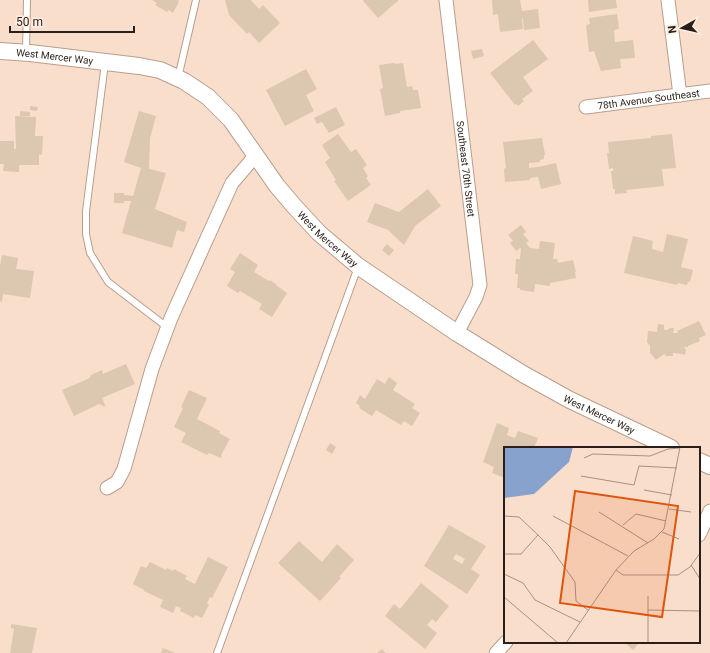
<svg xmlns="http://www.w3.org/2000/svg" width="710" height="653" viewBox="0 0 710 653" font-family="Roboto,sans-serif">
  <rect width="100%" height="100%" fill="#fadecc"/>
  <!-- building -->
  <g fill="#dcc7b0" fill-rule="evenodd">
    <polygon points="152,0 179,0 178,2 179,2 173,13 169,10 167,12 155,5 157,3"/>
    <polygon points="225,0 251,0 259,9 263,5 280,23 259,43 249,32 247,34 229,15"/>
    <polygon points="364,0 399,0 378,18 363,1"/>
    <polygon points="492,0 520,0 522,11 538,9 540,28 524,30 523,19 522,19 523,29 500,32 498,14 493,15"/>
    <polygon points="588,0 616,0 617,8 589,12"/>
    <polygon points="617,14 619,29 614,30 615,42 633,40 635,58 620,59 621,68 601,71 594,51 589,52 586,25 590,24 589,18"/>
    <polygon points="533,40 548,59 523,77 533,91 522,99 524,101 518,106 516,104 515,105 490,73"/>
    <polygon points="482,49 484,56 473,59 471,51"/>
    <polygon points="394,63 395,64 403,63 407,87 412,86 413,90 418,90 421,108 400,111 400,113 385,116 380,89 383,88 379,65"/>
    <polygon points="306,69 317,89 306,95 314,111 285,126 266,90"/>
    <polygon points="30,106 38,107 37,111 30,110"/>
    <polygon points="336,107 345,125 329,133 322,122 317,124 314,118"/>
    <polygon points="20,111 30,112 30,116 20,116"/>
    <polygon points="139,111 156,116 150,138 149,169 166,173 155,209 187,222 184,232 177,230 172,248 122,233 131,201 124,201 124,203 114,203 114,193 124,193 124,195 133,196 141,168 124,162"/>
    <polygon points="15,116 36,117 35,136 43,136 42,155 39,154 39,165 19,165 19,172 3,171 4,164 0,164 0,141 14,141 14,149 16,149"/>
    <polygon points="338,134 351,152 356,149 367,165 363,168 368,176 366,178 371,185 348,201 334,181 336,180 325,162 330,158 322,145"/>
    <polygon points="672,134 676,168 662,169 664,186 626,190 627,193 615,194 615,189 613,189 611,171 613,171 613,168 609,169 607,153 609,153 608,142 651,138 651,136"/>
    <polygon points="542,138 545,155 544,155 544,159 540,160 540,162 529,163 529,168 538,167 556,163 561,184 541,189 538,177 530,178 530,180 505,182 504,169 506,168 503,142"/>
    <polygon points="428,189 441,206 415,226 404,245 388,230 367,222 375,203 399,212"/>
    <polygon points="521,225 526,232 523,234 529,241 526,243 530,248 539,249 540,241 555,243 553,259 557,259 558,263 573,260 576,272 575,272 576,278 550,283 550,286 535,284 534,292 520,290 520,288 517,288 518,274 515,274 516,259 520,259 521,249 520,248 516,251 510,243 513,241 508,235"/>
    <polygon points="667,234 688,239 681,267 693,270 690,282 688,282 687,285 678,283 677,285 624,273 633,236 653,241 652,249 663,252"/>
    <polygon points="387,244 394,250 389,256 382,250"/>
    <polygon points="240,253 258,265 254,272 269,281 270,280 276,284 276,285 287,293 272,317 259,309 262,304 240,291 238,293 227,286 235,272 230,269"/>
    <polygon points="2,255 18,258 16,269 34,271 30,298 3,294 2,302 0,301 0,266"/>
    <polygon points="699,321 706,335 699,338 700,341 688,346 688,347 685,347 684,348 686,349 685,355 682,354 673,353 673,356 666,356 664,354 656,360 650,353 650,346 647,342 648,331 657,332 658,324 664,325 664,330 667,330 670,328 674,328 673,333 678,333 677,331"/>
    <polygon points="126,364 135,384 102,398 106,407 99,404 74,416 62,390 90,378 91,375 102,370 103,374"/>
    <polygon points="389,377 397,383 393,390 415,404 412,408 420,413 412,426 404,421 401,425 376,410 372,416 359,408 360,406 356,403 360,395 365,399 377,379 385,384"/>
    <polygon points="189,390 207,398 197,419 220,431 219,433 230,439 221,455 222,456 221,458 209,453 207,455 181,442 186,433 174,427 183,408 181,407"/>
    <polygon points="497,423 509,428 507,435 515,438 518,431 538,438 534,448 505,448 505,478 492,473 494,467 483,462"/>
    <polygon points="330,443 336,447 332,454 326,450"/>
    <path d="M449,525L486,546L471,569L480,575L467,594L424,566ZM456,554L465,559L462,564L453,559Z"/>
    <polygon points="299,541 322,562 337,544 354,560 339,577 341,578 320,601 278,563"/>
    <polygon points="208,557 228,567 212,598 210,597 207,603 209,605 202,618 195,615 194,618 180,611 181,608 176,606 173,613 160,607 163,600 144,591 144,590 133,584 141,566 146,568 150,562 166,570 167,568 173,571 174,569 187,576 185,579 195,584"/>
    <polygon points="421,583 449,606 436,622 432,619 427,625 437,633 425,649 385,616 394,604 400,609"/>
    <polygon points="11,624 37,628 32,653 10,653 14,629 11,628"/>
    <polygon points="624,642 640,642 633,650"/>
    <polygon points="163,648 175,653 161,653"/>
    <polygon points="382,649 386,653 377,653"/>
  </g>
  <g fill="none" stroke-linecap="round" stroke-linejoin="round">
    <!-- service casing -->
    <g stroke="#b99e8d" stroke-width="8">
      <g id="service">
        <polyline points="26,51 27,0"/>
        <polyline points="105,63 86,211 86,234 90,253 108,282 167,327"/>
        <polyline points="178,78 196,0"/>
        <polyline points="217,653 358,267"/>
      </g>
    </g>
    <!-- minor casing -->
    <g stroke="#b99e8d" stroke-width="15">
      <g id="minor">
        <path id="s1" d="M446,0L480,285L476,297L457,333"/>
        <polyline points="668,0 680,95"/>
        <path id="s2" d="M586,107L710,91"/>
        <polyline points="107,488 117,482 124,469 152,369 171,318 232,183 256,155"/>
        <polyline points="699,535 710,511"/>
        <polyline points="496,653 506,642"/>
      </g>
    </g>
    <!-- tertiary casing -->
    <g stroke="#b99e8d" stroke-width="18">
      <g id="tertiary">
        <path id="s3" d="M0,51L30,53L139,66L160,70L184,81L208,97L231,120L277,186L294,206L319,233L358,266L457,333L523,374L570,400L671,448"/>
        <polyline points="699,461 710,466"/>
      </g>
    </g>
    <!-- service -->
    <use href="#service" stroke="#fff" stroke-width="6"/>
    <!-- minor -->
    <use href="#minor" stroke="#fff" stroke-width="13"/>
    <!-- tertiary -->
    <use href="#tertiary" stroke="#fff" stroke-width="16"/>
  </g>
  <g text-anchor="middle" dominant-baseline="central" stroke-width="3" stroke-linejoin="round" paint-order="stroke">
    <!-- street labels -->
    <g font-size="10" fill="#291f18" stroke="#ffeee3">
      <text stroke="none"><textPath href="#s3" startOffset="55">West Mercer Way</textPath></text>
      <text stroke="none"><textPath href="#s2" startOffset="63">78th Avenue Southeast</textPath></text>
      <text stroke="none"><textPath href="#s1" startOffset="170">Southeast 70th Street</textPath></text>
      <text stroke="none"><textPath href="#s3" startOffset="403">West Mercer Way</textPath></text>
      <text stroke="none"><textPath href="#s3" startOffset="727">West Mercer Way</textPath></text>
    </g>
  </g>
  <!-- overview -->
  <g transform="translate(504 447)">
    <rect width="196" height="196" fill="#fadecc"/>
    <path d="M0,0H69L65,15L30,47L0,51Z" fill="#87a2cd"/>
    <path fill="none" stroke="#a69284" stroke-width="1" d="M80,11L89,7L146,9L164,2L176,1M77,29L130,38L135,19L173,21M140,43L168,48M165,62L187,65M95,65L144,96M0,69L15,70L34,88L17,107H0M49,69L124,109M119,78L132,67L162,74M158,85L175,92M34,88L46,100L71,135L72,154L84,163M187,118L196,132M112,123L119,128H174L186,120L196,106M0,127L19,136L31,153L76,175M0,150L54,196M144,163L196,164M62,196L112,123L130,104L150,92L160,82L176,0M144,196V149"/>
    <path fill="#de560d" fill-opacity="0.15" stroke="#de560d" stroke-width="2" d="M71,44L174,59L158,170L56,156Z"/>
    <rect width="196" height="196" fill="none" stroke="#291f18" stroke-width="2"/>
  </g>
  <!-- north arrow -->
  <g transform="translate(682 28) rotate(262)" stroke="#ffeee3" stroke-width="3" paint-order="stroke">
  <path d="M0-3L7 15L0 10L-7 15Z" fill="#291f18"/>
  <text y="-6" font-size="11" font-weight="bold" text-anchor="middle" fill="#291f18">N</text>
  </g>
  <!-- scale -->
  <path d="M10 26v6h124v-6" fill="none" stroke="#291f18" stroke-width="2"/>
  <text x="16" y="26" font-size="12" fill="#291f18" stroke="#ffeee3" stroke-width="3" paint-order="stroke">50 m</text>
</svg>
